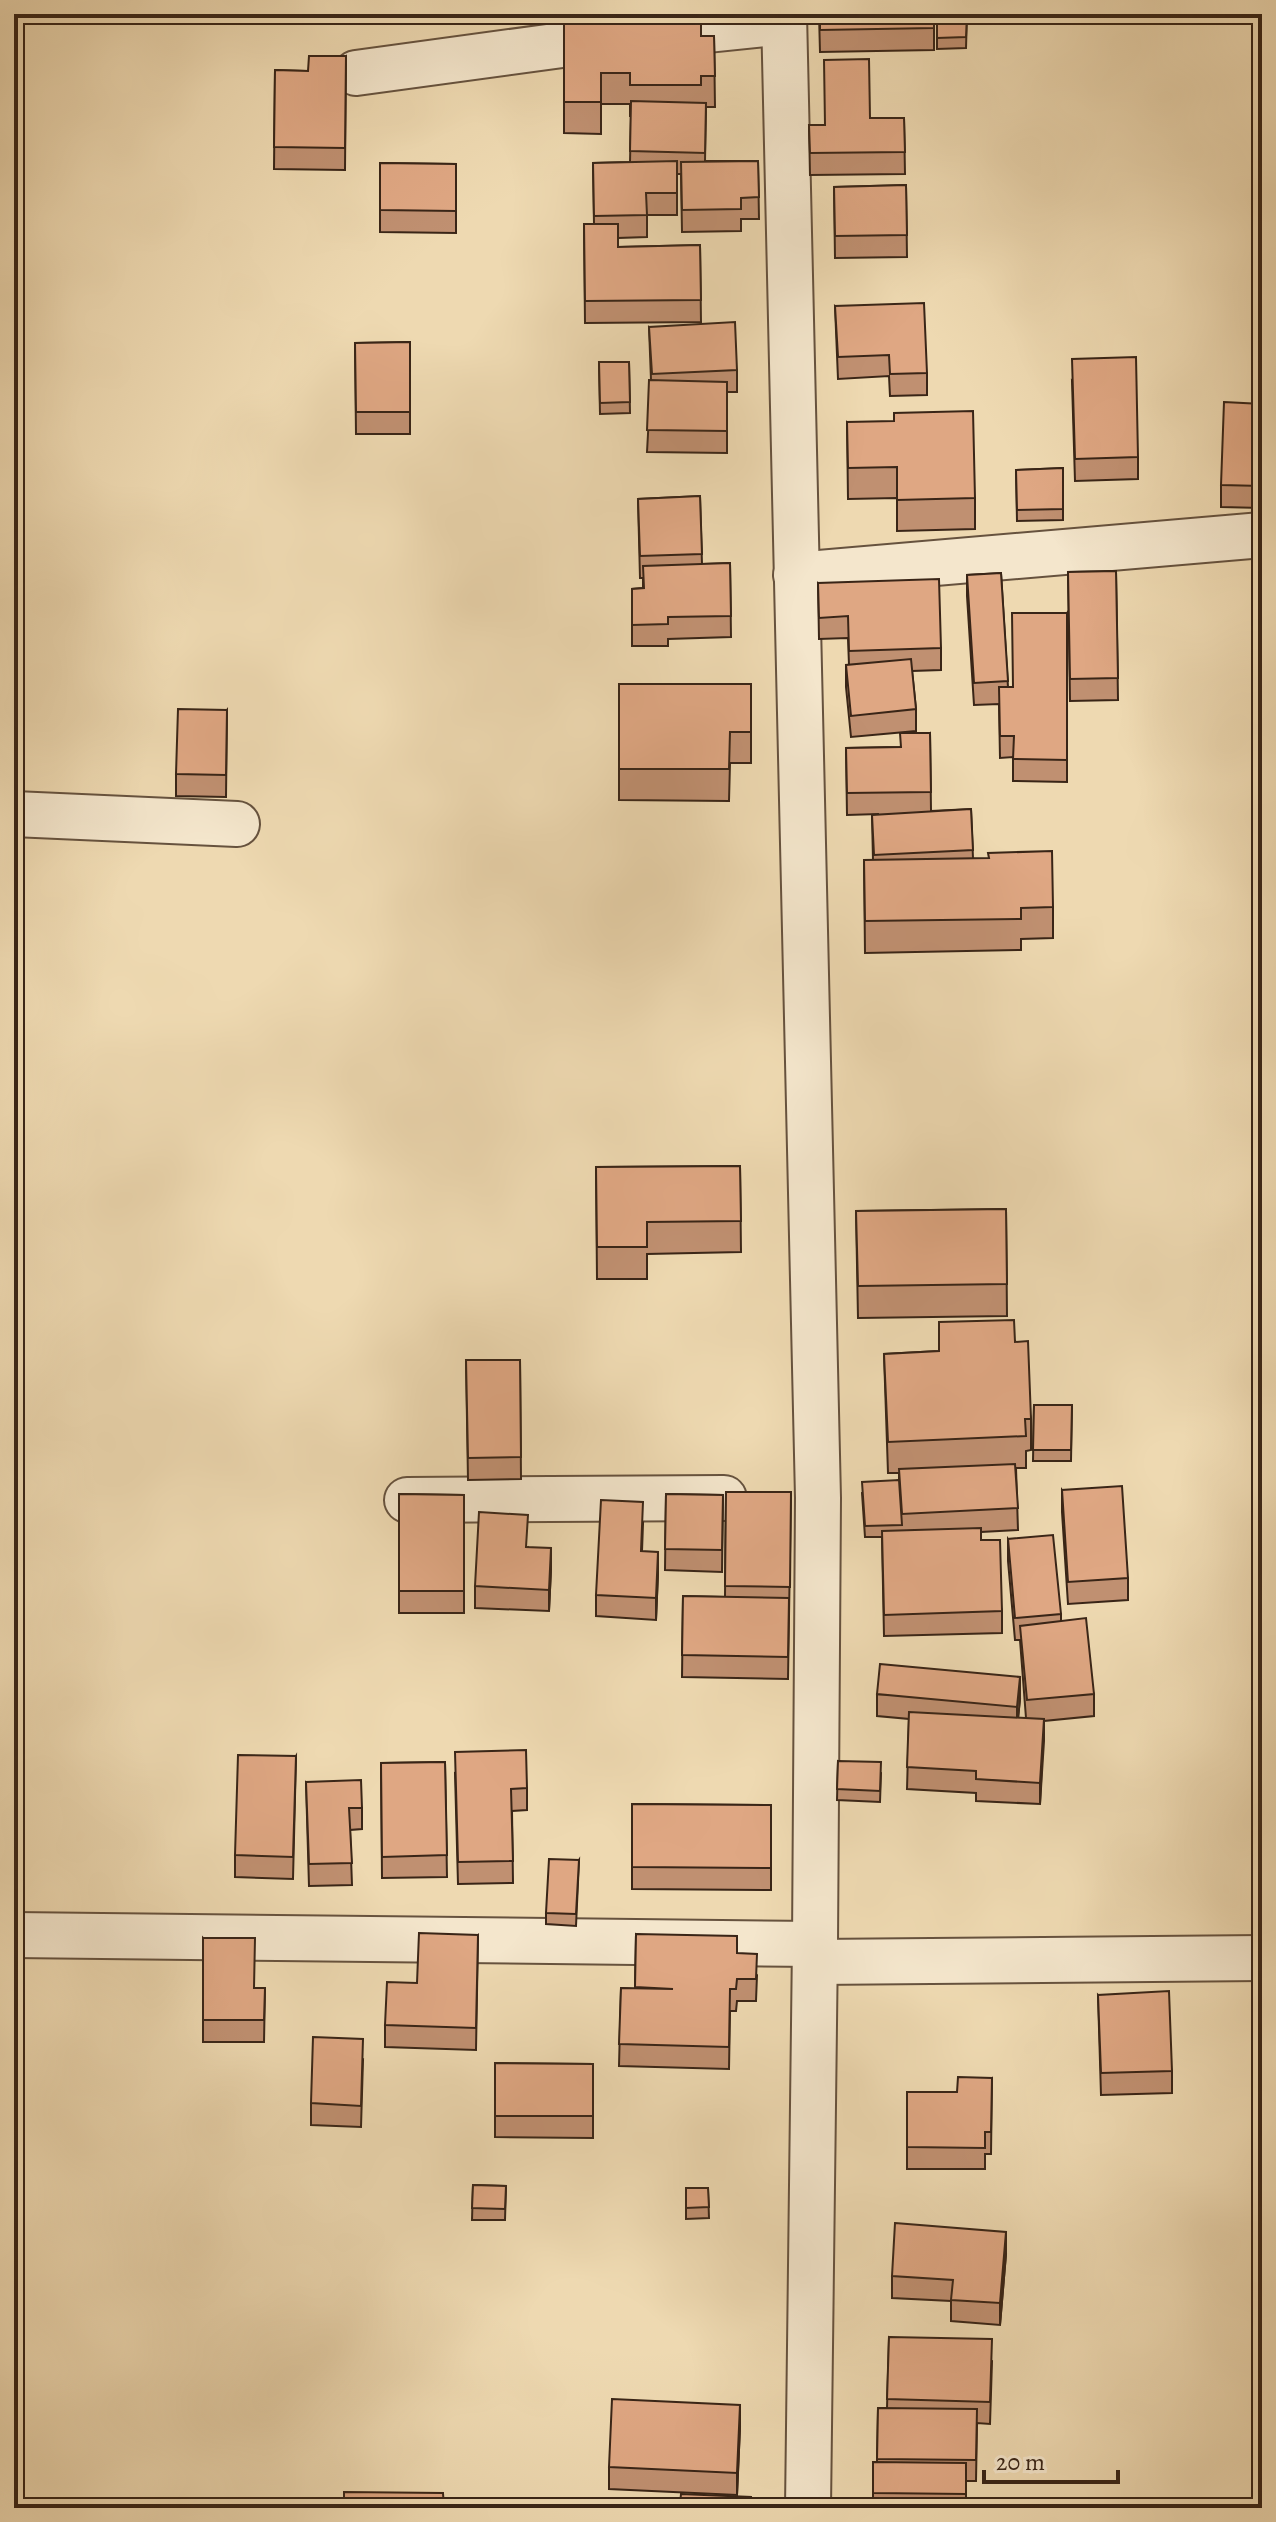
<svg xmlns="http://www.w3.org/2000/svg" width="1276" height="2522" viewBox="0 0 1276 2522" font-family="Alegreya,serif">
  <rect width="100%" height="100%" fill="#eed9b1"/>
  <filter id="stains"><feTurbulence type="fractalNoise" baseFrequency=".0025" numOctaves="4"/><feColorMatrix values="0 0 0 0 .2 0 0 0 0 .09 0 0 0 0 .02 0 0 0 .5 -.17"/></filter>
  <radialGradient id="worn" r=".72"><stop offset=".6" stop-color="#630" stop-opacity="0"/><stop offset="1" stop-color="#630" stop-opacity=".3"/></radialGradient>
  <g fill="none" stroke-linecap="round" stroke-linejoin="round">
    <!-- minor casing -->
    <g stroke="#66523e" stroke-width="48">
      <g id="minor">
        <polyline points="784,14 818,1498 815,1944 808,2508"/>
        <polyline points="356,73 562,45 784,22"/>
        <polyline points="796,575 1262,535"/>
        <polyline points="14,814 237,824"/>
        <polyline points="407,1500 724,1498"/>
        <polyline points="14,1935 815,1944"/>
        <polyline points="815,1962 1262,1958"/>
      </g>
    </g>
    <!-- minor -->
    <use href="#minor" stroke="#f4e6cc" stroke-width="44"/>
  </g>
  <!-- wall -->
  <g fill="#c09071" stroke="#392517" stroke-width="2">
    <polygon points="819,14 934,14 934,50 820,52"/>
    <polygon points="937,14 967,14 966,48 937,49"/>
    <polygon points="564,20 701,36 714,36 715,107 706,107 705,161 758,161 759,219 741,219 741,231 682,232 681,174 677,174 677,215 647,215 647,237 618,238 618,247 700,245 701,322 585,323 584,224 594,224 593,163 630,162 631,116 630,116 630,104 601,104 601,134 564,133"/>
    <polygon points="346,56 345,170 274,169 275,70 308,71"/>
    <polygon points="870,118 904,118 905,174 810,175 809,125 824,125"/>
    <polygon points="380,163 456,164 456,233 380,232"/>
    <polygon points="906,185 907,257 835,258 834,187"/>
    <polygon points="835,306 927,373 927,395 890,396 889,376 838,379"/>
    <polygon points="649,327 737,370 737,392 727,392 727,453 647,452 651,380"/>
    <polygon points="410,342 410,434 356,434 355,343"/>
    <polygon points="599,362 629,362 630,413 600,414"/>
    <polygon points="1072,381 1138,457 1138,479 1075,481"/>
    <polygon points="1262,404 1262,508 1221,507 1221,485"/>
    <polygon points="847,422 975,498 975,529 897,531 897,498 848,499"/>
    <polygon points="1063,468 1063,520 1017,521 1016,470"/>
    <polygon points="700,496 702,564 730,563 731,637 668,639 668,646 632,646 632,589 643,588 643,578 640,578 638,499"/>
    <polygon points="1116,571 1118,700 1070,701 1068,572"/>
    <polygon points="1001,573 1008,687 1013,687 1067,613 1067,782 1013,781 1013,757 1000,758 999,704 974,705 967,596 967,575"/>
    <polygon points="818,583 941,648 941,670 912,671 916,709 916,731 851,737 846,687 846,665 849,665 848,638 819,639"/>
    <rect x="1256" y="604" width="6" height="40"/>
    <polygon points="619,684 751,684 751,763 730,763 729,801 619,800"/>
    <polygon points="227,710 226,797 176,796 176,774"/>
    <polygon points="930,733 931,811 971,809 973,858 1053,907 1053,938 1021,939 1021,950 865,953 864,860 873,860 872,815 879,814 847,815 846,748 900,747"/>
    <polygon points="740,1166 741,1252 647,1254 647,1279 597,1279 596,1167"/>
    <polygon points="1006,1209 1007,1316 858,1318 856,1211"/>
    <polygon points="1015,1342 1031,1419 1031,1450 1026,1451 1026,1468 1016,1468 1018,1530 981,1532 981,1540 1002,1611 1002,1633 884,1636 882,1537 865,1537 862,1493 899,1480 899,1473 888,1473 884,1354 939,1351"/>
    <polygon points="466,1360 520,1360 521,1479 468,1480"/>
    <polygon points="1034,1405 1072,1405 1071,1461 1033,1461"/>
    <polygon points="1062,1490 1128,1578 1128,1600 1068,1604 1062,1512"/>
    <polygon points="726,1492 791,1492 788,1679 682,1677 683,1596 725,1597"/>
    <polygon points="399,1494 464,1495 464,1613 399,1613"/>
    <polygon points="666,1494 723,1495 722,1572 665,1570"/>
    <polygon points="643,1524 642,1551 658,1573 656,1620 596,1616 596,1595"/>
    <polygon points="1008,1539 1061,1614 1061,1621 1094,1694 1094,1716 1044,1721 1040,1804 976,1801 976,1793 907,1789 909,1719 877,1716 877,1694 1020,1699 1018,1718 1026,1718 1020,1640 1015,1640 1008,1561"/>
    <polygon points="528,1547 551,1569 549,1611 475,1608 475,1586"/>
    <polygon points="296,1756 293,1879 235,1877 235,1855"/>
    <polygon points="838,1761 881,1773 880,1802 837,1800"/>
    <polygon points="445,1762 447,1877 382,1878 381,1763"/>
    <polygon points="455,1773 527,1788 527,1810 512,1811 513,1883 458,1884"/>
    <polygon points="306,1782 362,1808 362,1829 350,1830 352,1885 309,1886"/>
    <polygon points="632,1804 771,1805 771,1890 632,1889"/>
    <polygon points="579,1860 576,1926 546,1924 546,1913"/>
    <polygon points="636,1934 737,1953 757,1975 756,2001 737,2001 736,2011 730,2011 729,2069 619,2066 621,1988 635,1989"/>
    <polygon points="478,1935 476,2050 385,2047 385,2025 417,1983"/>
    <polygon points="203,1938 254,1988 265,1988 264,2042 203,2042"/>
    <polygon points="1098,1995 1172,2071 1172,2093 1101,2095"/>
    <polygon points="363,2060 361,2127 311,2125 311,2103"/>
    <polygon points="495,2063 593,2064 593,2138 495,2137"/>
    <polygon points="992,2078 991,2154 985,2154 985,2169 907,2169 907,2092 957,2092"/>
    <polygon points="473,2185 506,2186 505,2220 472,2220"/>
    <polygon points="686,2188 708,2188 709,2218 686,2219"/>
    <polygon points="1006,2254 1000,2325 951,2321 951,2301 892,2298 892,2276"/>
    <polygon points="889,2337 992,2361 990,2424 977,2423 976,2481 966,2481 966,2506 974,2508 873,2508 873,2462 877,2462 878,2408 887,2408"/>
    <polygon points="740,2427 737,2495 609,2489 609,2467"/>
  </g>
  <!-- shaded-wall -->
  <g fill="#9c755c" stroke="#392517" stroke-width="2">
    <polygon points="551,1548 551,1569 549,1611 549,1590"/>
    <polygon points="658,1552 658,1573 656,1620 656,1598"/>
    <polygon points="1020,1677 1020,1699 1017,1729 1017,1707"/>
    <polygon points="1044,1719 1044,1741 1040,1804 1040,1783"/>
    <polygon points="1006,2232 1006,2254 1000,2325 1000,2303"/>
    <polygon points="740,2405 740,2427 737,2495 737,2473"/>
  </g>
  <!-- building -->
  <g fill="#dfa783" stroke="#392517" stroke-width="2">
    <polygon points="820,14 934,14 934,28 820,30"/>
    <polygon points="937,14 967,14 966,37 937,38"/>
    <polygon points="564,20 701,20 701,36 714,36 715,76 701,76 701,85 630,85 630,73 601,73 601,102 564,102"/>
    <polygon points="309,56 346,56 345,148 274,147 275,70 308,71"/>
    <polygon points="869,59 870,118 904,118 905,152 810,153 809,125 825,125 824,60"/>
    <polygon points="631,101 706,103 705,153 630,151"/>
    <polygon points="677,161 677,193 646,193 647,215 594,216 593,163"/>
    <polygon points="758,161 759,197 741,198 741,209 682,210 681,162"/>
    <polygon points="380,163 456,164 456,211 380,210"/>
    <polygon points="906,185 907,235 835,236 834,187"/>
    <polygon points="584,224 618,224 618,247 700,245 701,300 585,301"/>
    <polygon points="924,303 927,373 890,374 889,355 838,357 835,306"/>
    <polygon points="735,322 737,370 652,374 649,327"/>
    <polygon points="410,342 410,412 356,412 355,343"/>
    <polygon points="1136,357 1138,457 1075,459 1072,359"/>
    <polygon points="599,362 629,362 630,402 600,403"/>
    <polygon points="649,380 727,382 727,431 647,430"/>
    <polygon points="1224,402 1262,404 1262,486 1221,485"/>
    <polygon points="973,411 975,498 897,500 897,467 848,468 847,422 894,421 894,413"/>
    <polygon points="1063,468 1063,509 1017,510 1016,470"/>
    <polygon points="700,496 702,554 640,556 638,499"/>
    <polygon points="730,563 731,616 668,617 668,624 632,625 632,589 644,588 643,566"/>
    <polygon points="1116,571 1118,678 1070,679 1068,572"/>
    <polygon points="1001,573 1008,681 974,683 967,575"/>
    <polygon points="939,579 941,648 849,651 848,616 819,618 818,583"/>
    <rect x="1256" y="604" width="6" height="29"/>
    <polygon points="1012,613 1067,613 1067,760 1013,759 1014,736 1000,736 999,687 1013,687"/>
    <polygon points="911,659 916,709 851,716 846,665"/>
    <polygon points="619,684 751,684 751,732 730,732 729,769 619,769"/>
    <polygon points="178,709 227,710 226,775 176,774"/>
    <polygon points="900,733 930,733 931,792 847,793 846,748 901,747"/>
    <polygon points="971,809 973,850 874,855 872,815"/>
    <polygon points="1052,851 1053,907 1021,908 1021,919 865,921 864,860 989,858 988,853"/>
    <polygon points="740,1166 741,1221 647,1222 647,1247 597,1247 596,1167"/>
    <polygon points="1006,1209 1007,1284 858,1286 856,1211"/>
    <polygon points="1014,1320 1015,1342 1028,1341 1031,1419 1025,1419 1026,1436 888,1442 884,1354 939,1351 939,1322"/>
    <polygon points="466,1360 520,1360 521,1457 468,1458"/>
    <polygon points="1034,1405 1072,1405 1071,1450 1033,1450"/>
    <polygon points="1015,1464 1018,1508 902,1514 899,1469"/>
    <polygon points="899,1480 902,1525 865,1526 862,1482"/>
    <polygon points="1122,1486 1128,1578 1068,1582 1062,1490"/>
    <polygon points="726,1492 791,1492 790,1587 725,1586"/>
    <polygon points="399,1494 464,1495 464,1591 399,1591"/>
    <polygon points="666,1494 723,1495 722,1550 665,1549"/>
    <polygon points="601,1500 643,1502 641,1551 658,1552 656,1598 596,1595"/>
    <polygon points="479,1512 528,1515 526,1547 551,1548 549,1590 475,1586"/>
    <polygon points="981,1528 981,1540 1000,1540 1002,1611 884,1615 882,1531"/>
    <polygon points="1053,1535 1061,1614 1015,1618 1008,1539"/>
    <polygon points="683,1596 789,1598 788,1657 682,1655"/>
    <polygon points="1086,1618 1094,1694 1027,1700 1020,1626"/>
    <polygon points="880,1664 1020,1677 1017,1707 877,1694"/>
    <polygon points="909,1712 1044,1719 1040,1783 976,1779 976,1771 907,1767"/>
    <polygon points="526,1750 527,1788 511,1789 513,1861 458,1862 455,1752"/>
    <polygon points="238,1755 296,1756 293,1857 235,1855"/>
    <polygon points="838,1761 881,1762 880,1791 837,1789"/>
    <polygon points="445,1762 447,1855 382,1857 381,1763"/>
    <polygon points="361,1780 362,1808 349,1808 352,1863 309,1864 306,1782"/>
    <polygon points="632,1804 771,1805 771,1868 632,1867"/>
    <polygon points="549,1859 579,1860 576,1914 546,1913"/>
    <polygon points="419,1933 478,1935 476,2028 385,2025 387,1982 417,1983"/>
    <polygon points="636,1934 737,1936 737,1953 757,1954 756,1979 737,1979 736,1989 730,1989 729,2047 619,2044 621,1988 673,1989 635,1987"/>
    <polygon points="203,1938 255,1938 254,1988 265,1988 264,2020 203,2020"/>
    <polygon points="1169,1991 1172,2071 1101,2073 1098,1995"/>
    <polygon points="313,2037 363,2039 361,2106 311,2103"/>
    <polygon points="495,2063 593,2064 593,2116 495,2116"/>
    <polygon points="958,2077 992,2078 991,2132 985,2132 985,2148 907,2147 907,2092 957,2092"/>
    <polygon points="473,2185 506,2186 505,2209 472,2208"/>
    <polygon points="686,2188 708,2188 709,2207 686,2208"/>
    <polygon points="895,2223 1006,2232 1000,2303 951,2300 953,2280 892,2276"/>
    <polygon points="889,2337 992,2339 990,2402 887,2399"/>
    <polygon points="612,2399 740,2405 737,2473 609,2467"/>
    <polygon points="878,2408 977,2409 976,2460 877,2459"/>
    <polygon points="873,2462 966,2463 966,2494 873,2493"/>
    <polygon points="344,2492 443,2493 444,2508 344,2508"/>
    <polygon points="681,2494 751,2497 750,2508 644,2508 645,2503 680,2504"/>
    <polygon points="874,2503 974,2506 973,2508 874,2508"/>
  </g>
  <!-- margin -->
  <rect width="1276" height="2522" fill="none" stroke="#eed9b1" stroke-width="48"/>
  <rect x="16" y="16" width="1244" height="2490" fill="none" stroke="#392517" stroke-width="4"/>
  <rect x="24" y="24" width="1228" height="2474" fill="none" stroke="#392517" stroke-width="2"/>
  <!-- scale -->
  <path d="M984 2470v12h134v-12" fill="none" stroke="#392517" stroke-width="4"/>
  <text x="996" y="2470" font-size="24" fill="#392517" stroke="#f4e6cc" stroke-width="6" paint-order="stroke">20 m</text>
  <rect width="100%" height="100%" filter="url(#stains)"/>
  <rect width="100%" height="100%" fill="url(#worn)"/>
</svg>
